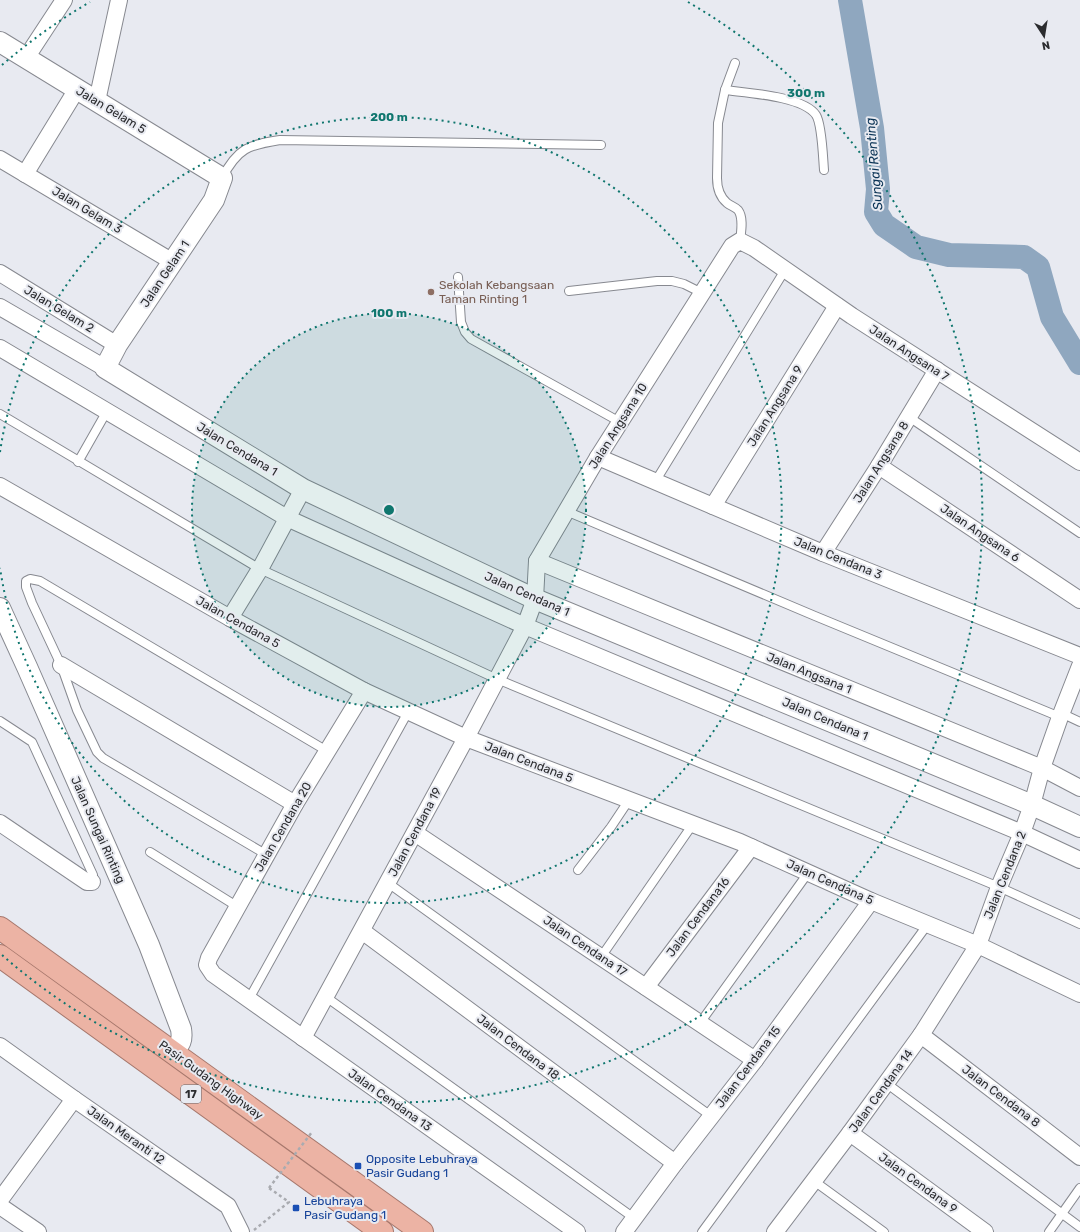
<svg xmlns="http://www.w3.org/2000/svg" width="1080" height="1232" viewBox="0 0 1080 1232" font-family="Rubik,sans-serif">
  <rect width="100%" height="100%" fill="#e8eaf1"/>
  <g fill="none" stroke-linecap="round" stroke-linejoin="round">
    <!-- river -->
    <polyline stroke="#8fa7bf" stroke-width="24" points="850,0 872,128 878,189 876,212 884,225 916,247 949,255 1024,257 1038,267 1052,317 1080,363"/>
    <!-- service casing -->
    <g stroke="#878990" stroke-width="10">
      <g id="service">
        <path d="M735,63L725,90L718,123L717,178C717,187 720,197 727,203C731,206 735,207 738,210C744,218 741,232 740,241"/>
        <path d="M725,90C747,93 803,96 816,115C822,124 823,158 824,170"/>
        <path d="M222,178C238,148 248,145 280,140L601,145"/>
        <polyline points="458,277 461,322 465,332 471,339 620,422"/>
        <polyline points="569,291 657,281 672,281 684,284 702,293"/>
        <polyline points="0,414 260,569 497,679 999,887 1080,924"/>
        <polyline points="909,417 1080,533"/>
        <polyline points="78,462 107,411"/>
        <polyline points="655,482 785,270"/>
        <polyline points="566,511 815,616 1060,717"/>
        <polyline points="1061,713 1080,722"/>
        <polyline points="0,721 32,742 93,875 92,882"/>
        <polyline points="150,852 238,907"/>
        <polyline points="267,855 103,758 97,752 77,710 61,665 32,603 26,587 26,581 30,579 40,581 327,751"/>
        <polyline points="578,870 611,827 629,800"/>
        <polyline points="388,883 711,1116"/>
        <polyline points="601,957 693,824"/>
        <polyline points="326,997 634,1218"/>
        <polyline points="249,999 408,712"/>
        <polyline points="700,1023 808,873"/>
        <polyline points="886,1083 1080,1227"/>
        <polyline points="814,1181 884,1232"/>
        <polyline points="702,1232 928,924"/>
        <polyline points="1049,1232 1080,1188"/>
      </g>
    </g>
    <!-- minor casing -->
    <g stroke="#878990" stroke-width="18">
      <g id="minor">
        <polyline points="26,58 64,0"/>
        <polyline points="97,101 119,0"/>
        <polyline points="0,159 173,262"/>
        <polyline points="25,174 77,89"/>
        <polyline points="0,273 117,345"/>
        <polyline points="0,307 105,368"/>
        <polyline points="0,348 287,518 525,626 1022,833 1080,860"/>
        <polyline points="598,457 823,553 1080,656"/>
        <polyline points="879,466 1080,600"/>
        <polyline points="0,486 230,618 364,691 466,738 740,842 871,901 978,945 1080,994"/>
        <polyline points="713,506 837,306"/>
        <polyline points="823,553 879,466 937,370"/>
        <polyline points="537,561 1042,768 1080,788"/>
        <polyline points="230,618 260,569 303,489"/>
        <polyline points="61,665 295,804"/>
        <polyline points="364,691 295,804 209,958 207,965 213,974 577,1232"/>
        <polyline points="0,823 87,882 92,882"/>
        <polyline points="415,833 755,1060"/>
        <polyline points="362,931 675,1163"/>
        <polyline points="646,987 751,847"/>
        <polyline points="921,1035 1080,1157"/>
        <polyline points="303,1038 466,738 525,626 535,599 537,561 598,457 732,246 740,241 754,248 852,316 1080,462"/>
        <polyline points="0,1046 74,1099 228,1206 241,1232"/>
        <polyline points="850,1133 985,1232"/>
        <polyline points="0,1200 74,1099"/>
        <polyline points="0,1206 38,1232"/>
        <polyline points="624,1232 675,1163 755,1060 871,901"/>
        <polyline points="775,1232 850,1133 921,1035 978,945 999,887 1022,833 1032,805 1042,768 1060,717 1080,666"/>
      </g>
    </g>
    <!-- tertiary casing -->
    <g stroke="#878990" stroke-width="22">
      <g id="tertiary">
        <polyline points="0,42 222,178 214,200 117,345 105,368 303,489 535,599 1032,805 1080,827"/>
        <path d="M0,608L27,667L149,945L181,1029C183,1041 180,1044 173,1052"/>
      </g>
    </g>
    <!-- trunk casing -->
    <g stroke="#a6776c" stroke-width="24">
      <g id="trunk">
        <polyline points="0,928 422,1232"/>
        <polyline points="0,956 382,1232"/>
      </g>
    </g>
    <!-- path -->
    <polyline stroke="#a9abb0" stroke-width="2.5" stroke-dasharray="3 3" stroke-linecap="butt" points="254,1230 289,1202 269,1188"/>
    <!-- service -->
    <use href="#service" stroke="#fff" stroke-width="8"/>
    <!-- minor -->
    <use href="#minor" stroke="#fff" stroke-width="16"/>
    <!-- tertiary -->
    <use href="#tertiary" stroke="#fff" stroke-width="20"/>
    <!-- trunk -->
    <use href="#trunk" stroke="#ecb3a4" stroke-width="22"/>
    <!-- path-bridge -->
    <polyline stroke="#a9abb0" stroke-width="2.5" stroke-dasharray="3 3" stroke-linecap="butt" points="269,1188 312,1132"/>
  </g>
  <!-- distance rings -->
  <circle cx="389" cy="510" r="197" fill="#0f766e" fill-opacity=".12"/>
  <g fill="none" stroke="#0f766e" stroke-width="2" stroke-dasharray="2 4">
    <circle cx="389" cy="510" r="197"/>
    <path d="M0 452A393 393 0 1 1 0 568"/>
    <path d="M2 65A590 590 0 0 1 90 2M688 2A590 590 0 1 1 2 955"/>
  </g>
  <!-- markers -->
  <circle fill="#8d6e63" stroke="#e8eaf1" stroke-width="1.5" cx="431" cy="292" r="4"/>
  <g fill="#1a4fb4" stroke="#e8eaf1" stroke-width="1.5">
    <rect x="354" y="1162" width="8" height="8" rx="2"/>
    <rect x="292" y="1204" width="8" height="8" rx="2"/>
  </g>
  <g text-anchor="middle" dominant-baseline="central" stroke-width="4" stroke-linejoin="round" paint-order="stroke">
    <!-- shield labels -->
    <rect fill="#e8eaf1" stroke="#646569" stroke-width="1" x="181" y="1085" width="20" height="18" rx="3"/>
    <g font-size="11" font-weight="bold" fill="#2b2c2f">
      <text x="191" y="1094">17</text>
    </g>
    <!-- street labels -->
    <g font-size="12" fill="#2b2c2f" stroke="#e8eaf1">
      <text transform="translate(111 110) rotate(31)">Jalan Gelam 5</text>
      <text transform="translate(87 210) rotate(31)">Jalan Gelam 3</text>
      <text transform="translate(165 274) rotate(-56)">Jalan Gelam 1</text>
      <text transform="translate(59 309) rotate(31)">Jalan Gelam 2</text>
      <text transform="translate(909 353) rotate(33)">Jalan Angsana 7</text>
      <text transform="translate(775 406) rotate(-58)">Jalan Angsana 9</text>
      <text transform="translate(618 426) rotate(-58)">Jalan Angsana 10</text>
      <text transform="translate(237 449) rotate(31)">Jalan Cendana 1</text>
      <text transform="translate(881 462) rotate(-58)">Jalan Angsana 8</text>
      <text transform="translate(980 533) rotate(34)">Jalan Angsana 6</text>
      <text transform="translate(838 558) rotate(22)">Jalan Cendana 3</text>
      <text transform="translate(527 594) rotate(24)">Jalan Cendana 1</text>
      <text transform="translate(238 622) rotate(29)">Jalan Cendana 5</text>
      <text transform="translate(809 673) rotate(22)">Jalan Angsana 1</text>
      <text transform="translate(825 719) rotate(23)">Jalan Cendana 1</text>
      <text transform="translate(529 762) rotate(21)">Jalan Cendana 5</text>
      <text transform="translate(283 827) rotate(-60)">Jalan Cendana 20</text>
      <text transform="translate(98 830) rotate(66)">Jalan Sungai Rinting</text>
      <text transform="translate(415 832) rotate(-62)">Jalan Cendana 19</text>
      <text transform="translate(1005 875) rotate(-68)">Jalan Cendana 2</text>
      <text transform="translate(830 882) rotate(24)">Jalan Cendana 5</text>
      <text transform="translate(698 917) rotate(-53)">Jalan Cendana16</text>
      <text transform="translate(585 946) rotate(34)">Jalan Cendana 17</text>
      <text transform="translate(518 1047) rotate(37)">Jalan Cendana 18</text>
      <text transform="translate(748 1067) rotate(-53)">Jalan Cendana 15</text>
      <text transform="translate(211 1080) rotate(36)">Pasir Gudang Highway</text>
      <text transform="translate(881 1091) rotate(-54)">Jalan Cendana 14</text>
      <text transform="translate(1001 1096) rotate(37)">Jalan Cendana 8</text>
      <text transform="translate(390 1100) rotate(35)">Jalan Cendana 13</text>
      <text transform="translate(126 1135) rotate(35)">Jalan Meranti 12</text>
      <text transform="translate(918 1183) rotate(36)">Jalan Cendana 9</text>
    </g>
    <!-- education labels -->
    <g font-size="12" fill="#785e54" stroke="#e8eaf1" text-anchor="start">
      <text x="439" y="285">Sekolah Kebangsaan<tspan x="439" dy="14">Taman Rinting 1</tspan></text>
    </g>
    <!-- transit labels -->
    <g font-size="12" fill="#164399" stroke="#e8eaf1" text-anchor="start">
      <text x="366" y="1159">Opposite Lebuhraya<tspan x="366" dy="14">Pasir Gudang 1</tspan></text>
      <text x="304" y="1201">Lebuhraya<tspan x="304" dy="14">Pasir Gudang 1</tspan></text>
    </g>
    <!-- water labels -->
    <g font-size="13" font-style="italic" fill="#0a3355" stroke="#e8eaf1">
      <text transform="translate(874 164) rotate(-95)">Sungai Renting</text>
    </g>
  </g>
  <circle cx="389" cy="510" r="6" fill="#0f766e" stroke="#e8eaf1" stroke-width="2"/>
  <g font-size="12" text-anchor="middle" font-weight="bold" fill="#0f766e" stroke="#e8eaf1" stroke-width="4" stroke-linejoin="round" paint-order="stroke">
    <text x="806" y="97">300 m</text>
    <text x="389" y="121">200 m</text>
    <text x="389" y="317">100 m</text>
  </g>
  <!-- north arrow -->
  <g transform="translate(1044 36) rotate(168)" stroke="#e8eaf1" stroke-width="3" paint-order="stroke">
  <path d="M0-3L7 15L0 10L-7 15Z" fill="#2b2c2f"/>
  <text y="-6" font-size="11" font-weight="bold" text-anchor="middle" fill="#2b2c2f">N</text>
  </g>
</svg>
